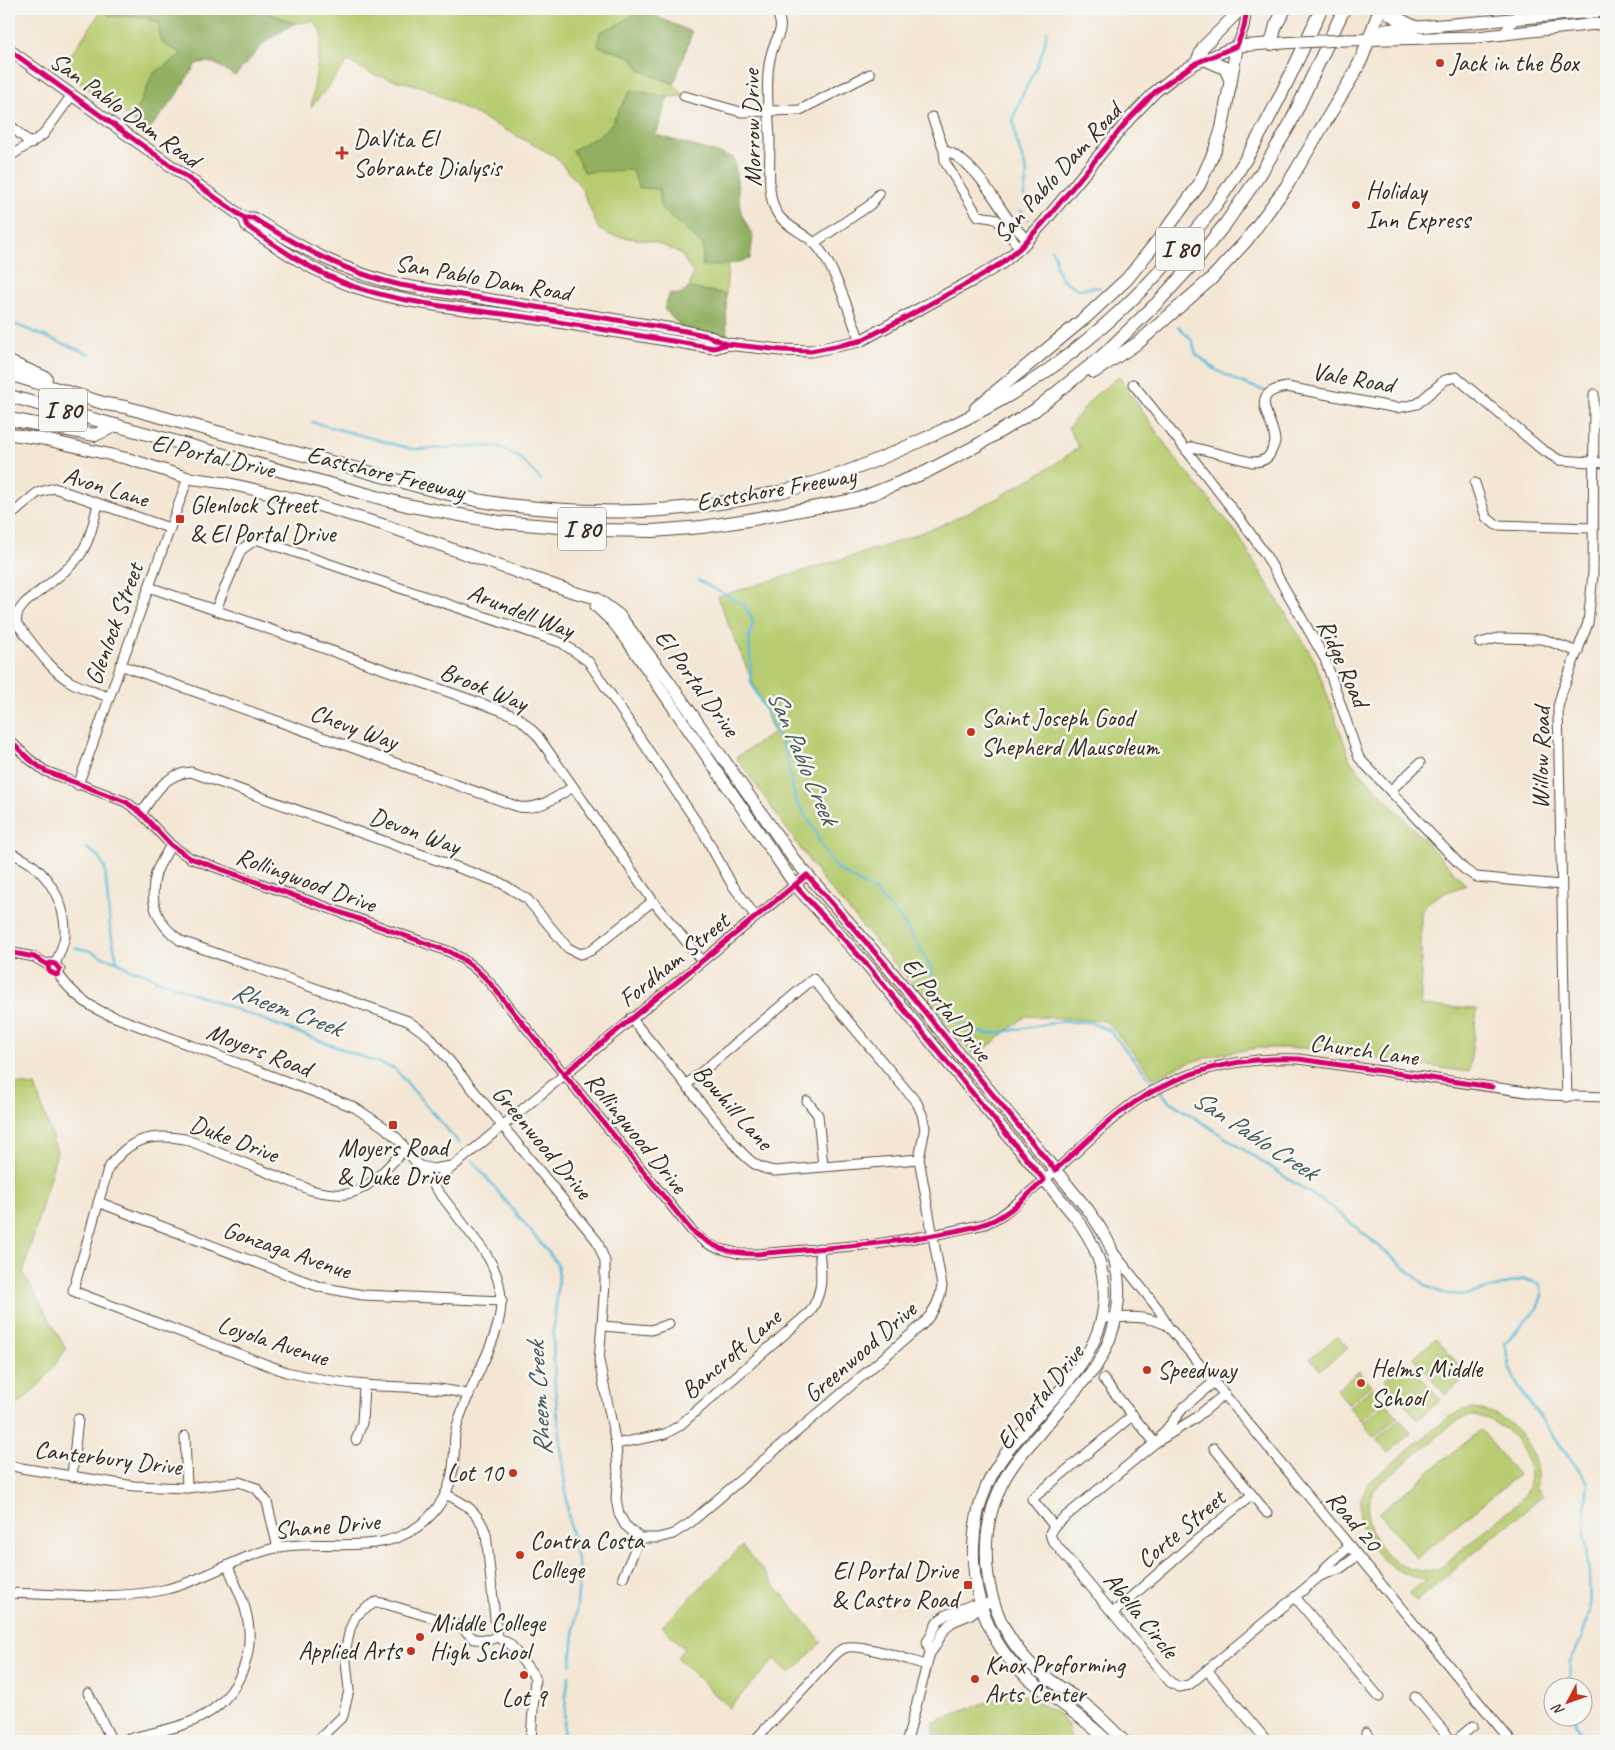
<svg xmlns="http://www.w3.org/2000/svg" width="1615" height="1750" viewBox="0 0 1615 1750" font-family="Caveat,sans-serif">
  <rect width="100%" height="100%" fill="#f6f6f2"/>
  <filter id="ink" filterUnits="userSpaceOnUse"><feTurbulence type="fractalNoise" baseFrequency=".02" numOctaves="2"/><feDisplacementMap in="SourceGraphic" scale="10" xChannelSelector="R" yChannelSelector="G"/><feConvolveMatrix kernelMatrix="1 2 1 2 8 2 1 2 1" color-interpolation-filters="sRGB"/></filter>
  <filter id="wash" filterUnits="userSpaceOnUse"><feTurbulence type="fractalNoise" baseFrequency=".0096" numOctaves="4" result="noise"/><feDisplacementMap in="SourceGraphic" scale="20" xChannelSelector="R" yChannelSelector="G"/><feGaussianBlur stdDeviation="1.12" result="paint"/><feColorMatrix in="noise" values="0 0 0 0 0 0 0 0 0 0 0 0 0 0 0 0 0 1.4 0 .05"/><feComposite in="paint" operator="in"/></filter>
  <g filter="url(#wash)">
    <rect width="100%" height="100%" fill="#f4e6d4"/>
    <!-- green -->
    <g fill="#b7cc70" stroke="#797b47" fill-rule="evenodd">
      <polygon points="265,9 641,10 619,24 600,32 598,46 632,57 640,70 674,84 684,96 668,97 631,90 610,126 597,137 573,150 584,172 632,169 659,188 661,208 703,245 703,266 728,264 726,294 689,288 693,273 680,253 652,241 613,236 599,230 581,187 555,156 424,87 374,75 348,61 311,108 322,33 314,21 295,23 265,12"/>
      <polygon points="102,10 111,16 144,17 159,24 182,54 153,74 132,120 62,70 63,66"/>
      <path d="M1119,377L1169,450L1236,532L1315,661L1351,762L1466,885C1450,891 1428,896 1421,913V1006L1477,1009L1469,1072L1304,1048H1257L1220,1054L1187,1063L1154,1078L1106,1021L1026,1016L975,1057L824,882L736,757L774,733L717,597L885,546L937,527L996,499L1055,464L1079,447L1068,428L1093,397Z"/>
      <path d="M9,1083L35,1086L57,1152L23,1273L66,1349C47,1377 37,1391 9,1410Z"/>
      <polygon points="1338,1336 1348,1348 1320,1370 1310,1358"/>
      <polygon points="1436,1338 1468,1376 1445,1395 1414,1357"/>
      <polygon points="1408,1362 1440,1400 1417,1419 1385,1380"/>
      <polygon points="1359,1371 1371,1385 1348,1404 1336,1390"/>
      <polygon points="1373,1387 1384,1401 1361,1421 1349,1407"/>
      <polygon points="1386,1403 1398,1417 1374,1437 1363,1423"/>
      <path d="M1473,1409C1511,1410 1544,1452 1536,1489L1543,1496L1416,1601L1410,1593L1426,1579C1382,1577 1336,1517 1373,1479L1449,1417L1462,1410ZM1471,1416C1510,1416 1549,1470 1519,1502L1442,1566C1400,1589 1346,1524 1377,1486L1454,1423L1462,1418Z"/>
      <polygon points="1400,1419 1411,1433 1388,1453 1376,1439"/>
      <polygon points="1481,1430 1518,1475 1417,1558 1379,1513"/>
      <polygon points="742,1546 822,1642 790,1674 775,1659 729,1708 677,1657 684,1649 662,1626"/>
      <polygon points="1016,1691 1059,1714 1068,1726 1070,1741 934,1741 934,1722"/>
    </g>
    <!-- forest -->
    <g fill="#91b062" stroke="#666d40">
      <polygon points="100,9 265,9 265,13 295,23 266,41 235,76 216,64 205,62 196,64 175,97 148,131 132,120 153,74 182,54 162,43 158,24 144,17 111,16"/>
      <polygon points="641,10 692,32 674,84 640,70 632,57 598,46 600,32 619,24"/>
      <polygon points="631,90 668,97 656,135 734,158 741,213 753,237 750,259 721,266 703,266 703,245 661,208 659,189 639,188 632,170 584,172 573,150 597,137 610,126"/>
      <polygon points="689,288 726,294 727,344 685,331 664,309 670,293 677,295"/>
    </g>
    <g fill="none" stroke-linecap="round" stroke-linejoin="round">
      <!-- stream -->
      <g stroke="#5abdd8" stroke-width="2.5">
        <polyline points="1024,196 1027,173 1016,139 1013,119 1023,93 1035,70 1044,47 1047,31"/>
        <polyline points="1021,211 1028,219"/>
        <polyline points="1051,249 1055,256 1056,267 1063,280 1078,289 1100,287"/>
        <polyline points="9,322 89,354"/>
        <polyline points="1178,326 1192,340 1196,354 1216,370 1240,382 1265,391"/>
        <polyline points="312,422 411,449 432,449 481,446 501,448 520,458 541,480"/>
        <polyline points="698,580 739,602 745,607 750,614 753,623 749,636 751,682 785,751 795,799 813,827 826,855 836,868 874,891 901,919 918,945 932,971 941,1003 959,1023 976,1032 991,1034 1058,1022 1089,1022 1109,1030 1168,1100 1334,1209 1428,1287 1446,1294 1466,1295 1524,1279 1540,1284 1542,1295 1537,1309 1505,1343 1509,1367 1519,1388 1588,1483 1585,1513 1585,1540 1589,1575 1590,1612 1582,1637 1570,1662 1569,1688"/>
        <polyline points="87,848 99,857 105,869 110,927 117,961"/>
        <polyline points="75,948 91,951 105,958 117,961 129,969 145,973 155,979 395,1069 459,1143"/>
        <polyline points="472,1160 553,1258 557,1264 559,1275 553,1334 555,1388 568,1514 579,1570 579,1584 571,1664"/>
        <polyline points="1574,1718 1575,1723 1588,1741"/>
        <polyline points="563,1741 566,1695 569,1676"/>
      </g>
    </g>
  </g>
  <g filter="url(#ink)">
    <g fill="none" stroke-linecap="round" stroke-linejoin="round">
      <!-- minor casing -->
      <g stroke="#574639" stroke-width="11">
        <g id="minor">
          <path d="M775,9C786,30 778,32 772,51C764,76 769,113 770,139C770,155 769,172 770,188C773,224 790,223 813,242C833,260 850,315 860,341"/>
          <polyline points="1502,35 1515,19 1520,9"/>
          <polyline points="1237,46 1244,27 1247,9"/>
          <polyline points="684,96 741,112 800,110 870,74"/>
          <polyline points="932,117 944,150 945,162 978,216 992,218 997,220 1020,248"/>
          <polyline points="9,124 31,144"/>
          <path d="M944,150C974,161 992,196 1009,220C1015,228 1022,234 1028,241"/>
          <polyline points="9,157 43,135 72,95"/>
          <polyline points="814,243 870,205 879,194"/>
          <polyline points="1133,384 1187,451 1243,523 1265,554 1325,659 1359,758 1464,869 1476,877 1561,885"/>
          <path d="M1187,451L1192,447L1252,462C1260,462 1268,460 1271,452C1272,449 1275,444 1275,441C1274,418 1245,393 1287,387L1397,408L1417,404L1445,380L1456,377L1540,448L1559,460L1606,463"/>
          <polyline points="1475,483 1486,517 1496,525 1593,528"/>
          <path d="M98,504C94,520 91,537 82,552C73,568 40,590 25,603C19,610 15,615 17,624C33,643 48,668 69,681C81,688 96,692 108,697"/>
          <polyline points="9,517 37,493 54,488 169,528"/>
          <polyline points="149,587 500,710 519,718 537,735 653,901 702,961"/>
          <polyline points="216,609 241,550 256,539 562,643 588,661 702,830 731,883 756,917"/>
          <polyline points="1480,643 1498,638 1543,639 1578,652"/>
          <path d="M120,665L519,807C540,810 556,797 573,787"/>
          <path d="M9,740L29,759L45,771L126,802L141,813L171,845L190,858L450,952C466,960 477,969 489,982L691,1230L705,1242L717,1248L741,1254H757L876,1244L933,1235L985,1224L999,1217L1011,1208C1033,1190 1054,1172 1075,1153C1094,1135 1114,1116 1136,1101C1185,1069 1241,1057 1299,1059L1547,1095L1606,1097"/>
          <polyline points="78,785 188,478"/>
          <polyline points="1390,791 1420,763"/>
          <path d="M141,813C156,793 164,774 191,772L501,883L527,899L568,948L580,954L590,951L653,901"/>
          <path d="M171,845C166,854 159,864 156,873C148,903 157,924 181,941L408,1021L429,1036L597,1241L605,1261V1284L599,1361L616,1444L618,1473L616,1499L619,1514L625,1525L640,1538H658L673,1534L690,1523L923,1324C933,1313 940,1302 942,1286L919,1159L925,1128L922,1114L917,1103L813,979L686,1085"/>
          <path d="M9,853C43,863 66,899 65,935C64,945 59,955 55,964"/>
          <path d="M9,952L34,957L48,965L50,963C55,964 57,966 60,970L58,974C70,991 84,1003 102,1012L354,1107L384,1127L398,1139L484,1251C518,1301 494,1337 473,1385C466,1401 458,1417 455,1435C454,1442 455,1450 454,1457C453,1480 445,1502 428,1518C386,1559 332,1538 280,1547C239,1555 204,1581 163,1590C116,1600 57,1594 9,1593"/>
          <path d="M631,1018L742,1153C754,1165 759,1168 775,1171L919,1159"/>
          <polyline points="1567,1097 1564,996 1558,707 1562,692 1588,623 1593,574 1594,394"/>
          <polyline points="807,1101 818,1115 823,1166"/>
          <path d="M406,1149C389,1164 370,1191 346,1194C334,1195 323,1193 311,1190L185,1139C150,1133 128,1139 108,1169L73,1291L286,1372C312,1378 339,1383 366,1385C399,1388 436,1385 469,1395"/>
          <polyline points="420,1166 433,1169 451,1166"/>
          <polyline points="433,1183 807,875"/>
          <polyline points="98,1202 320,1287 363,1295 502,1301"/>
          <polyline points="1114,1253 1159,1310 1167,1325 1511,1741"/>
          <path d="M1103,1318C1127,1317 1144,1315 1167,1325"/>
          <polyline points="603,1326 651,1330 669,1324"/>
          <polyline points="1103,1379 1155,1443"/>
          <polyline points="1225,1394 1194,1419 1155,1443 1054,1526 1050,1533 1052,1540 1170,1682 1179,1687 1189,1685 1320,1576 1327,1566 1350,1546"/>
          <polyline points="1162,1435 1184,1407 1214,1382"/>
          <polyline points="185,1436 187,1488"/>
          <polyline points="356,1440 362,1423 364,1385"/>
          <path d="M616,1444L665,1434L679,1426L810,1312C825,1289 821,1274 819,1248"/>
          <polyline points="1214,1448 1267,1513"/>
          <polyline points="9,1465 21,1468 134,1486 187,1488 239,1482 256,1488 267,1502 278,1548"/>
          <polyline points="72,1475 78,1419"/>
          <path d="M445,1494C465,1503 479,1512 486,1534L497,1637"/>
          <polyline points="1054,1526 1032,1499 1133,1415"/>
          <polyline points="1320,1576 1341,1568 1357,1556"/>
          <polyline points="623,1577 640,1538"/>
          <polyline points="1295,1597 1379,1697"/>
          <polyline points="1113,1613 1186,1549 1252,1495"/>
          <polyline points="497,1637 510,1644 535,1677 531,1741"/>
          <polyline points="930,1653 927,1642 938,1621 946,1615 971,1605 978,1607 993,1601"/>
          <polyline points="1207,1670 1267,1741"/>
          <polyline points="88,1693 112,1741"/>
          <polyline points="1415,1697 1452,1741"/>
          <polyline points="1366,1733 1373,1741"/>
          <path d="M122,1741C144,1734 167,1731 188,1723C236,1705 259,1656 245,1608C241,1594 233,1580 228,1566"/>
          <polyline points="317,1741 343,1716 349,1690 345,1652 350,1629 355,1617 364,1609 376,1602 386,1604 460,1626 474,1639 489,1640 497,1637"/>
          <path d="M754,1741L832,1658C837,1653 841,1648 848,1647C863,1644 909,1660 926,1665"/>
          <path d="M907,1741L930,1653C939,1644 940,1631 951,1623C960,1617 972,1617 978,1607"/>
          <polyline points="1455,1741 1473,1726"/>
        </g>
      </g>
      <!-- major casing -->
      <g stroke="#574639" stroke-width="13">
        <g id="major">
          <polyline points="1371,39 1383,30 1606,11"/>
          <polyline points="1344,40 1477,37 1606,23"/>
          <path d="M9,50L244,218H253C301,248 345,272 400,285L685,331L708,336L727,344L781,350L811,351L860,341L977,278L1002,263L1020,248L1044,222L1130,118L1156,91L1178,74L1196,63L1237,46L1299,42"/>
          <polyline points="1196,63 1203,47 1241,9"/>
          <path d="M244,218L247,226C281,250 315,273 355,287C416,307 483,310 546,320C602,329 658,339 714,348L727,344"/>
          <path d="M9,434L43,439L129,459L188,478L226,483L300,500L384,525L573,592L596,598L619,615L668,680L793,858L886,965L1089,1211C1097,1223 1106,1235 1111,1248C1126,1290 1118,1332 1095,1368C1076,1390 1057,1412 1038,1435C1025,1450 1011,1465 1002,1484C974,1541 984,1614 1028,1661C1044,1678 1064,1689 1082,1702C1098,1714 1111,1728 1124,1741"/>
          <path d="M596,606L613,622L627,640L795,885L869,967L1076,1218C1092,1240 1102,1260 1104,1287C1110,1360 1038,1405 1001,1460C965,1513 965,1585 996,1640C1022,1686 1072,1704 1107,1741"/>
        </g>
      </g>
      <!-- highway casing -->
      <g stroke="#574639" stroke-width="14">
        <g id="highway">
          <polyline points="1388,9 1391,15 1415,27"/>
          <polyline points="1271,44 1276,25 1285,9"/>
          <polyline points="1204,59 1225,68 1231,81"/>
          <polyline points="9,362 46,378"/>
          <polyline points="1094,372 1139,342 1211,279 1246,241 1286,187 1354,74 1362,58 1380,9"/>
          <path d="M9,374L106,404L125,407C201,428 277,448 354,468C404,482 454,498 507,505C570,512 636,515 699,506C744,500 790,492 832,477C868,465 903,449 937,433C978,413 1019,392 1055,365C1112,323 1164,271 1208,215C1256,152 1289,80 1321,9"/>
          <polyline points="9,396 406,505 498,522 597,530 653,531 702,527 748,520 859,499 926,472 976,446 1035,410 1101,357 1157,303 1191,266 1226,223 1261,173 1289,126 1344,9"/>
          <polyline points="976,408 1086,317 1127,279 1163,234 1199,185 1215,150 1222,128 1237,46"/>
          <polyline points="9,419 95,435 117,425"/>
        </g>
      </g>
      <!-- minor -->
      <use href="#minor" stroke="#fff" stroke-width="9"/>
      <!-- major -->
      <use href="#major" stroke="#fff" stroke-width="11"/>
      <!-- highway -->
      <use href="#highway" stroke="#fff" stroke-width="12"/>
      <!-- major-bridge casing -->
      <g stroke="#574639" stroke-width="13" stroke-linecap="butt">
        <polyline id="major-bridge" points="1299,42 1344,40"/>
      </g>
      <!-- major-bridge -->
      <use href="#major-bridge" stroke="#fff" stroke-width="11"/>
      <!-- cycleway casing -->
      <g stroke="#f6f6f2" stroke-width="8">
        <g id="cycleway">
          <path d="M9,50L244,218H253C301,248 345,272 400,285L685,331L708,336L727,344L781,350L811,351L860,341L903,319L977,278L1002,263L1020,248L1044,222L1130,118L1156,91L1196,63L1237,46L1244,27L1247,9"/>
          <path d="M244,218L247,226C281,250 315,273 355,287C416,307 483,310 546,320C602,329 658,339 714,348L727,344"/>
          <path d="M9,740L29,759L45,771L126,802L141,813L171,845L190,858L450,952C466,960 477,969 489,982L691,1230C713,1248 729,1254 757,1254C821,1248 886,1245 950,1232C964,1229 980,1227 994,1220C1012,1211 1029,1194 1044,1180L869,967L795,885"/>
          <polyline points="9,952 34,957 48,965 50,963 55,964 60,970 58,974 56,975 49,971 48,965"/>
          <path d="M564,1074L807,875L886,965L1055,1170C1076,1152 1096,1131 1118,1114C1172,1073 1231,1056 1299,1059L1492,1087"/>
        </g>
      </g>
      <!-- cycleway -->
      <use href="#cycleway" stroke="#d6006c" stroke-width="5"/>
    </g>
  </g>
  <!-- markers -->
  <g fill="#c8321e" stroke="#f6f6f2" stroke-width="2">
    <circle cx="1440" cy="63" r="5"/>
    <path d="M339.5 145.5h5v5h5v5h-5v5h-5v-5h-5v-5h5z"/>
    <circle cx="1356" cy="205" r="5"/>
    <rect x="175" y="514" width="10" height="10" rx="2.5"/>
    <circle cx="971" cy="732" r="5"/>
    <rect x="388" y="1120" width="10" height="10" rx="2.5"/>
    <circle cx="1147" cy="1370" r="5"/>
    <circle cx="1361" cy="1383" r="5"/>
    <circle cx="513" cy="1473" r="5"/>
    <circle cx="520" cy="1555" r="5"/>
    <rect x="963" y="1580" width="10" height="10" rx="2.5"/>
    <circle cx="420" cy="1637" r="5"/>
    <circle cx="411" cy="1651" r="5"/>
    <circle cx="524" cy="1675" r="5"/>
    <circle cx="975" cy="1679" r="5"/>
  </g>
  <g text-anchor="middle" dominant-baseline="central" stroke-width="5" stroke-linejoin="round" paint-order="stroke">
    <!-- shield labels -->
    <g fill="#f6f6f2" stroke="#73675e" stroke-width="1">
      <rect x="1156" y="227.5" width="48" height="43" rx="4"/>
      <rect x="39" y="388.5" width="48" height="43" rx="4"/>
      <rect x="558" y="507.5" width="48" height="43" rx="4"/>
    </g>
    <g font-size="24" font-weight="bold" fill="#3b2a1e">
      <text x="1180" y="249">I 80</text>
      <text x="63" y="410">I 80</text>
      <text x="582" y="529">I 80</text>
    </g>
    <!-- poi labels -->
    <g font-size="25" fill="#3b2a1e" stroke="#f6f6f2" text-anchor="start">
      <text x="1450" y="63">Jack in the Box</text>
      <text x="353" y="139">DaVita El<tspan x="353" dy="29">Sobrante Dialysis</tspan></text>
      <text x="1366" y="191">Holiday<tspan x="1366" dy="29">Inn Express</tspan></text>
      <text x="190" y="505">Glenlock Street<tspan x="190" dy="29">&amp; El Portal Drive</tspan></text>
      <text x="981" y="718">Saint Joseph Good<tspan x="981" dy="29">Shepherd Mausoleum</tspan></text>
      <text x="393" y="1148" text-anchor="middle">Moyers Road<tspan x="393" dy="29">&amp; Duke Drive</tspan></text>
      <text x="1371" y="1369">Helms Middle<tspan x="1371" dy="29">School</tspan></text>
      <text x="1157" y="1370">Speedway</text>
      <text x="503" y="1473" text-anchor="end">Lot 10</text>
      <text x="530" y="1541">Contra Costa<tspan x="530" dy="29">College</tspan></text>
      <text x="958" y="1571" text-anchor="end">El Portal Drive<tspan x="958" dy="29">&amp; Castro Road</tspan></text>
      <text x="430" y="1623">Middle College<tspan x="430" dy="29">High School</tspan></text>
      <text x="401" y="1651" text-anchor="end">Applied Arts</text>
      <text x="985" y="1665">Knox Proforming<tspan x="985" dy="29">Arts Center</tspan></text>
      <text x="524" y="1698" text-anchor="middle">Lot 9</text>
    </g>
    <!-- street labels -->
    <g font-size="25" fill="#3b2a1e" stroke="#f6f6f2">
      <text transform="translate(125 110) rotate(36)">San Pablo Dam Road</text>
      <text transform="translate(752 128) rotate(-91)">Morrow Drive</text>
      <text transform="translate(1057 173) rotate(-48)">San Pablo Dam Road</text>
      <text transform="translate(483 278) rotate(10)">San Pablo Dam Road</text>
      <text transform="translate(1353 378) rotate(10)">Vale Road</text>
      <text transform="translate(213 456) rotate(13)">El Portal Drive</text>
      <text transform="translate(386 473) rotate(14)">Eastshore Freeway</text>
      <text transform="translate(106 487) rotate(17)">Avon Lane</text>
      <text transform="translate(776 489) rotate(-10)">Eastshore Freeway</text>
      <text transform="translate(521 611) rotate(21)">Arundell Way</text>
      <text transform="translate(114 624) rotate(-70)">Glenlock Street</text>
      <text transform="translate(1343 663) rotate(66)">Ridge Road</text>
      <text transform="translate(697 683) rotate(54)">El Portal Drive</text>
      <text transform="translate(484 687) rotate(22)">Brook Way</text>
      <text transform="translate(354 727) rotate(20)">Chevy Way</text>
      <text transform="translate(1541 758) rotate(-89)">Willow Road</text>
      <text transform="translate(415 831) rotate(20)">Devon Way</text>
      <text transform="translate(306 880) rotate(20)">Rollingwood Drive</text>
      <text transform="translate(674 960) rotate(-39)">Fordham Street</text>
      <text transform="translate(947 1009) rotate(51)">El Portal Drive</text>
      <text transform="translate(259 1050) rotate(21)">Moyers Road</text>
      <text transform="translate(1364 1050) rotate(8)">Church Lane</text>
      <text transform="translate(733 1107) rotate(48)">Bowhill Lane</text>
      <text transform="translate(636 1133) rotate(51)">Rollingwood Drive</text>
      <text transform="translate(234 1139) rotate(21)">Duke Drive</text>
      <text transform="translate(542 1142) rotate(50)">Greenwood Drive</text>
      <text transform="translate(287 1250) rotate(19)">Gonzaga Avenue</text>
      <text transform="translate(273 1341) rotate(18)">Loyola Avenue</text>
      <text transform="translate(860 1352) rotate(-41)">Greenwood Drive</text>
      <text transform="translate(731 1354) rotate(-41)">Bancroft Lane</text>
      <text transform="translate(1040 1397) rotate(-52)">El Portal Drive</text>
      <text transform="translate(108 1458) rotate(7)">Canterbury Drive</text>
      <text transform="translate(1354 1521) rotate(50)">Road 20</text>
      <text transform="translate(327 1526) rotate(-5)">Shane Drive</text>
      <text transform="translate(1181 1529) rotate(-40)">Corte Street</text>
      <text transform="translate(1141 1615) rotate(51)">Abella Circle</text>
    </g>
    <!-- water labels -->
    <g font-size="26" font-style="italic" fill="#445656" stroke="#f6f6f2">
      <text transform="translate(803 757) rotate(67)">San Pablo Creek</text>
      <text transform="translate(287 1009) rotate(20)">Rheem Creek</text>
      <text transform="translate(1255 1135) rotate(33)">San Pablo Creek</text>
      <text transform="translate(539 1399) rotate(-94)">Rheem Creek</text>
    </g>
  </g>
  <!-- margin -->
  <rect width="1615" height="1750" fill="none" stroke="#f6f6f2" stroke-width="30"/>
  <!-- north arrow -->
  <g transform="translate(1568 1702) rotate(229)"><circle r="24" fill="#f6f6f2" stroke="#aba49d"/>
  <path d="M0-4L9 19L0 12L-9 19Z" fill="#c8321e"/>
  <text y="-8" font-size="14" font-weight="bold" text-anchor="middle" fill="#3b2a1e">N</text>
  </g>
</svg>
